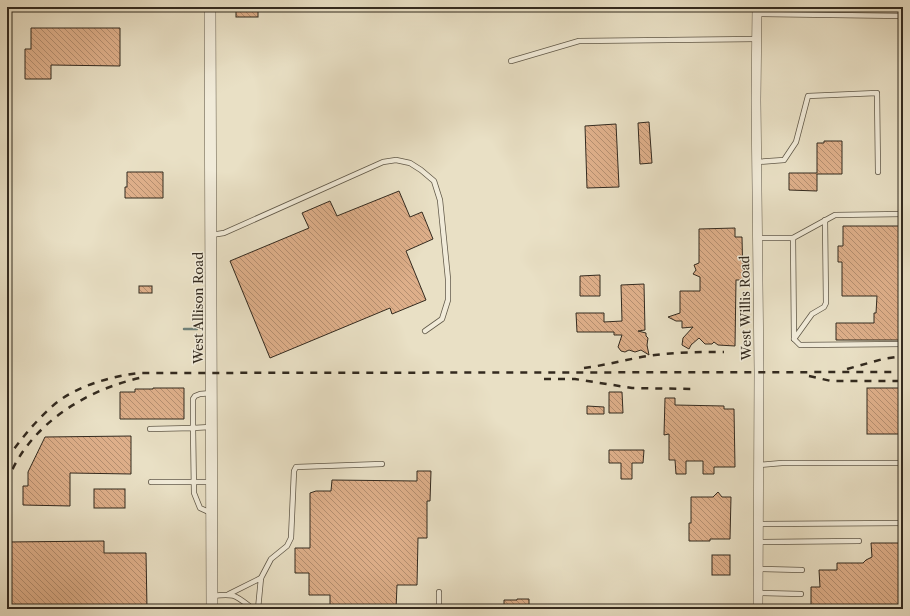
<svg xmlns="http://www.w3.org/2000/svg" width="910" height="616" viewBox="0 0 910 616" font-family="'Libre Caslon Text',serif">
  <defs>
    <pattern id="building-back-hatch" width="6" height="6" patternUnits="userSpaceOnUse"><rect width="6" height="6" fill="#deaf8a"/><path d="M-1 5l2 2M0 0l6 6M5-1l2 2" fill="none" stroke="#b58f70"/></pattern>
  </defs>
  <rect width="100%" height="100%" fill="#e9e0c5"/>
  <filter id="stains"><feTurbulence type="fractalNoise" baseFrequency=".005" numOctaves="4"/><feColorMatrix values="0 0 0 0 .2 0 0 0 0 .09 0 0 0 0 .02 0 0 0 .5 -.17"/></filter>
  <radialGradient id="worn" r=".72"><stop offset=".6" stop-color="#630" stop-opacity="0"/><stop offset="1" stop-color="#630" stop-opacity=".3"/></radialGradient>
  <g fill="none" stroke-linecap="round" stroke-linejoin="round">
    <!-- stream -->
    <polyline stroke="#70827b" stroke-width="2.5" points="184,329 197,329"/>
  </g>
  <!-- building -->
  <g fill="url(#building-back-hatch)" stroke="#332a1f">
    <rect x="236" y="7" width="22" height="10"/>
    <polygon points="31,28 120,28 120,66 51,65 51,79 25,79 25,49 31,49"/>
    <polygon points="649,122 652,163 640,164 638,123"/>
    <polygon points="616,124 619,187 587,188 585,126"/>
    <polygon points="824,141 842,141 842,174 817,174 817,191 789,190 789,173 817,173 817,143 824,143"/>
    <polygon points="127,172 163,172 163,198 125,198 125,187 127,187"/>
    <polygon points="399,191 410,217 422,212 433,239 406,251 426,300 392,314 390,308 270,358 230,261 309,228 302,213 330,201 337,216"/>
    <polygon points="843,226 903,226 903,296 899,296 899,310 903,310 903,340 836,340 836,323 874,323 874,313 876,313 877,296 842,296 842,262 838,262 838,246 843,246"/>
    <polygon points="735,228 735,237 742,237 743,280 736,280 735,346 718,345 714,342 712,344 705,344 699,338 691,345 689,349 682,345 683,338 693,327 682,328 682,321 676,321 668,317 680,313 680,291 700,291 700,277 693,274 696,270 694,265 699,263 699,229"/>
    <polygon points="600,275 600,296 580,296 580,276"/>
    <polygon points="644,284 645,330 638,331 646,333 646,336 648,338 647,345 649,355 641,350 635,352 629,350 625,352 621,351 618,347 622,335 614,335 614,332 577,332 576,313 604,313 604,322 622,321 621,285"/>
    <rect x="139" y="286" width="13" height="7"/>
    <polygon points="153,388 184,388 184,419 120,419 120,392 135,392 135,389 153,389"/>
    <rect x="867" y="388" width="36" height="46"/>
    <polygon points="609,392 622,392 623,413 609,413"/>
    <polygon points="665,398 675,398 675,405 724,406 724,409 734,409 735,467 714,467 714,474 703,474 703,461 686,461 686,474 676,474 675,460 669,460 669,434 664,435"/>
    <polygon points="587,406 604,407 604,414 587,414"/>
    <polygon points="131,436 131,474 70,473 70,506 23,505 23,486 28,486 28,472 45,437"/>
    <polygon points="609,450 644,450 643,463 632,463 632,479 621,479 621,463 609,463"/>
    <polygon points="417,471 431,471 430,501 427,501 427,538 418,538 417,585 397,585 396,609 374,609 374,606 330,606 330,595 309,595 309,573 295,573 295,548 310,548 310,493 316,491 331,491 332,480 417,481"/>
    <rect x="94" y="489" width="31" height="19"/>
    <polygon points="718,492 722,497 731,497 730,539 710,539 710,541 689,541 689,523 691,523 691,497 713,497"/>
    <polygon points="104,541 104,553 146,553 147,609 7,609 7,542"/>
    <polygon points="871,543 903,543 903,609 820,609 820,607 811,607 811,587 820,587 819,570 837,570 837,563 863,563 866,560 872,557"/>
    <rect x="712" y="555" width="18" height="20"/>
    <polygon points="517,599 529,599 529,609 504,609 504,600 517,600"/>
  </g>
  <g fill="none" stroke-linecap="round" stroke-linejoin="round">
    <!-- service casing -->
    <g stroke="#605848" stroke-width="6">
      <g id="service">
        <polyline points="757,14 903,16"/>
        <polyline points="511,61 579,41 757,39"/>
        <polyline points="757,162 784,160 796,142 808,96 877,93 878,172"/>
        <polyline points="211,235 224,233 383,162 396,160 410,163 421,170 434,181 440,200 448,279 448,300 442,319 425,331"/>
        <polyline points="757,238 793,238 835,215 903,214"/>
        <polyline points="793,238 794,339 800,345 903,344"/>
        <polyline points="794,339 812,314 824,307 826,303 825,220"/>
        <polyline points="210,427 193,428 193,399 195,396 200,394 212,393"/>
        <polyline points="150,429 193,428 194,493 200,508 211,513"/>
        <polyline points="758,465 782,463 903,463"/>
        <polyline points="151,482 211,482"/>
        <polyline points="758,524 903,523"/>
        <polyline points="758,542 859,541"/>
        <polyline points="758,569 802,570"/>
        <polyline points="261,578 271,559 287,546 291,538 294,471 296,467 382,464"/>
        <polyline points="439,592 439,609"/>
        <polyline points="758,593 801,594"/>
        <polyline points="229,594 261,578 258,609"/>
        <path d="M212,596C235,593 235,595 253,609"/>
      </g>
    </g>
    <!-- minor casing -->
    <g stroke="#605848" stroke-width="10">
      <polyline id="minor" points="757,7 756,100 759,372 758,609"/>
    </g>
    <!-- tertiary casing -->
    <g stroke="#605848" stroke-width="12">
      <polyline id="tertiary" points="210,7 212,609"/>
    </g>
    <!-- service -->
    <use href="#service" stroke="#f1ebd9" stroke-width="4.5"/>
    <!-- minor -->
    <use href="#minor" stroke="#f1ebd9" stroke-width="9"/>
    <!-- tertiary -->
    <use href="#tertiary" stroke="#f1ebd9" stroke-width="11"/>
    <!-- rail -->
    <g stroke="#332a1f" stroke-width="2.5" stroke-dasharray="7 7" stroke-linecap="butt">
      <path d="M584,368C608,365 631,358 655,355C678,352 701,352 724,352"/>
      <polyline points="847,369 883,359 903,356"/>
      <polyline points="809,376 831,381 903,381"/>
      <polyline points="544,379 575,379 632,388 694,389"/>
      <path d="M7,460C13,449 21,440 29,430C38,420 49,408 60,400C83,384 111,377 138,373L903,372"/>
      <path d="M7,482C28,425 86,389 144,377"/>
    </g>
  </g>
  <g text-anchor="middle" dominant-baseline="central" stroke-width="3" stroke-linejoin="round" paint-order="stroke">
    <!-- street labels -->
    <g font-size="13" fill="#332a1f" stroke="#f1ebd9">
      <text transform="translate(198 308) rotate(-90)">West Allison Road</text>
      <text transform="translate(745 308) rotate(-91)">West Willis Road</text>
    </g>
  </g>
  <!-- margin -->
  <rect width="910" height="616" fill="none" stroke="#e9e0c5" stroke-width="24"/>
  <rect x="8" y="8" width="894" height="600" fill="none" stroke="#332a1f" stroke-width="2"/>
  <rect x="12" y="12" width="886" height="592" fill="none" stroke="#332a1f"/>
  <rect width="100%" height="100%" filter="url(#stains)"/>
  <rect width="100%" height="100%" fill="url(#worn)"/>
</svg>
